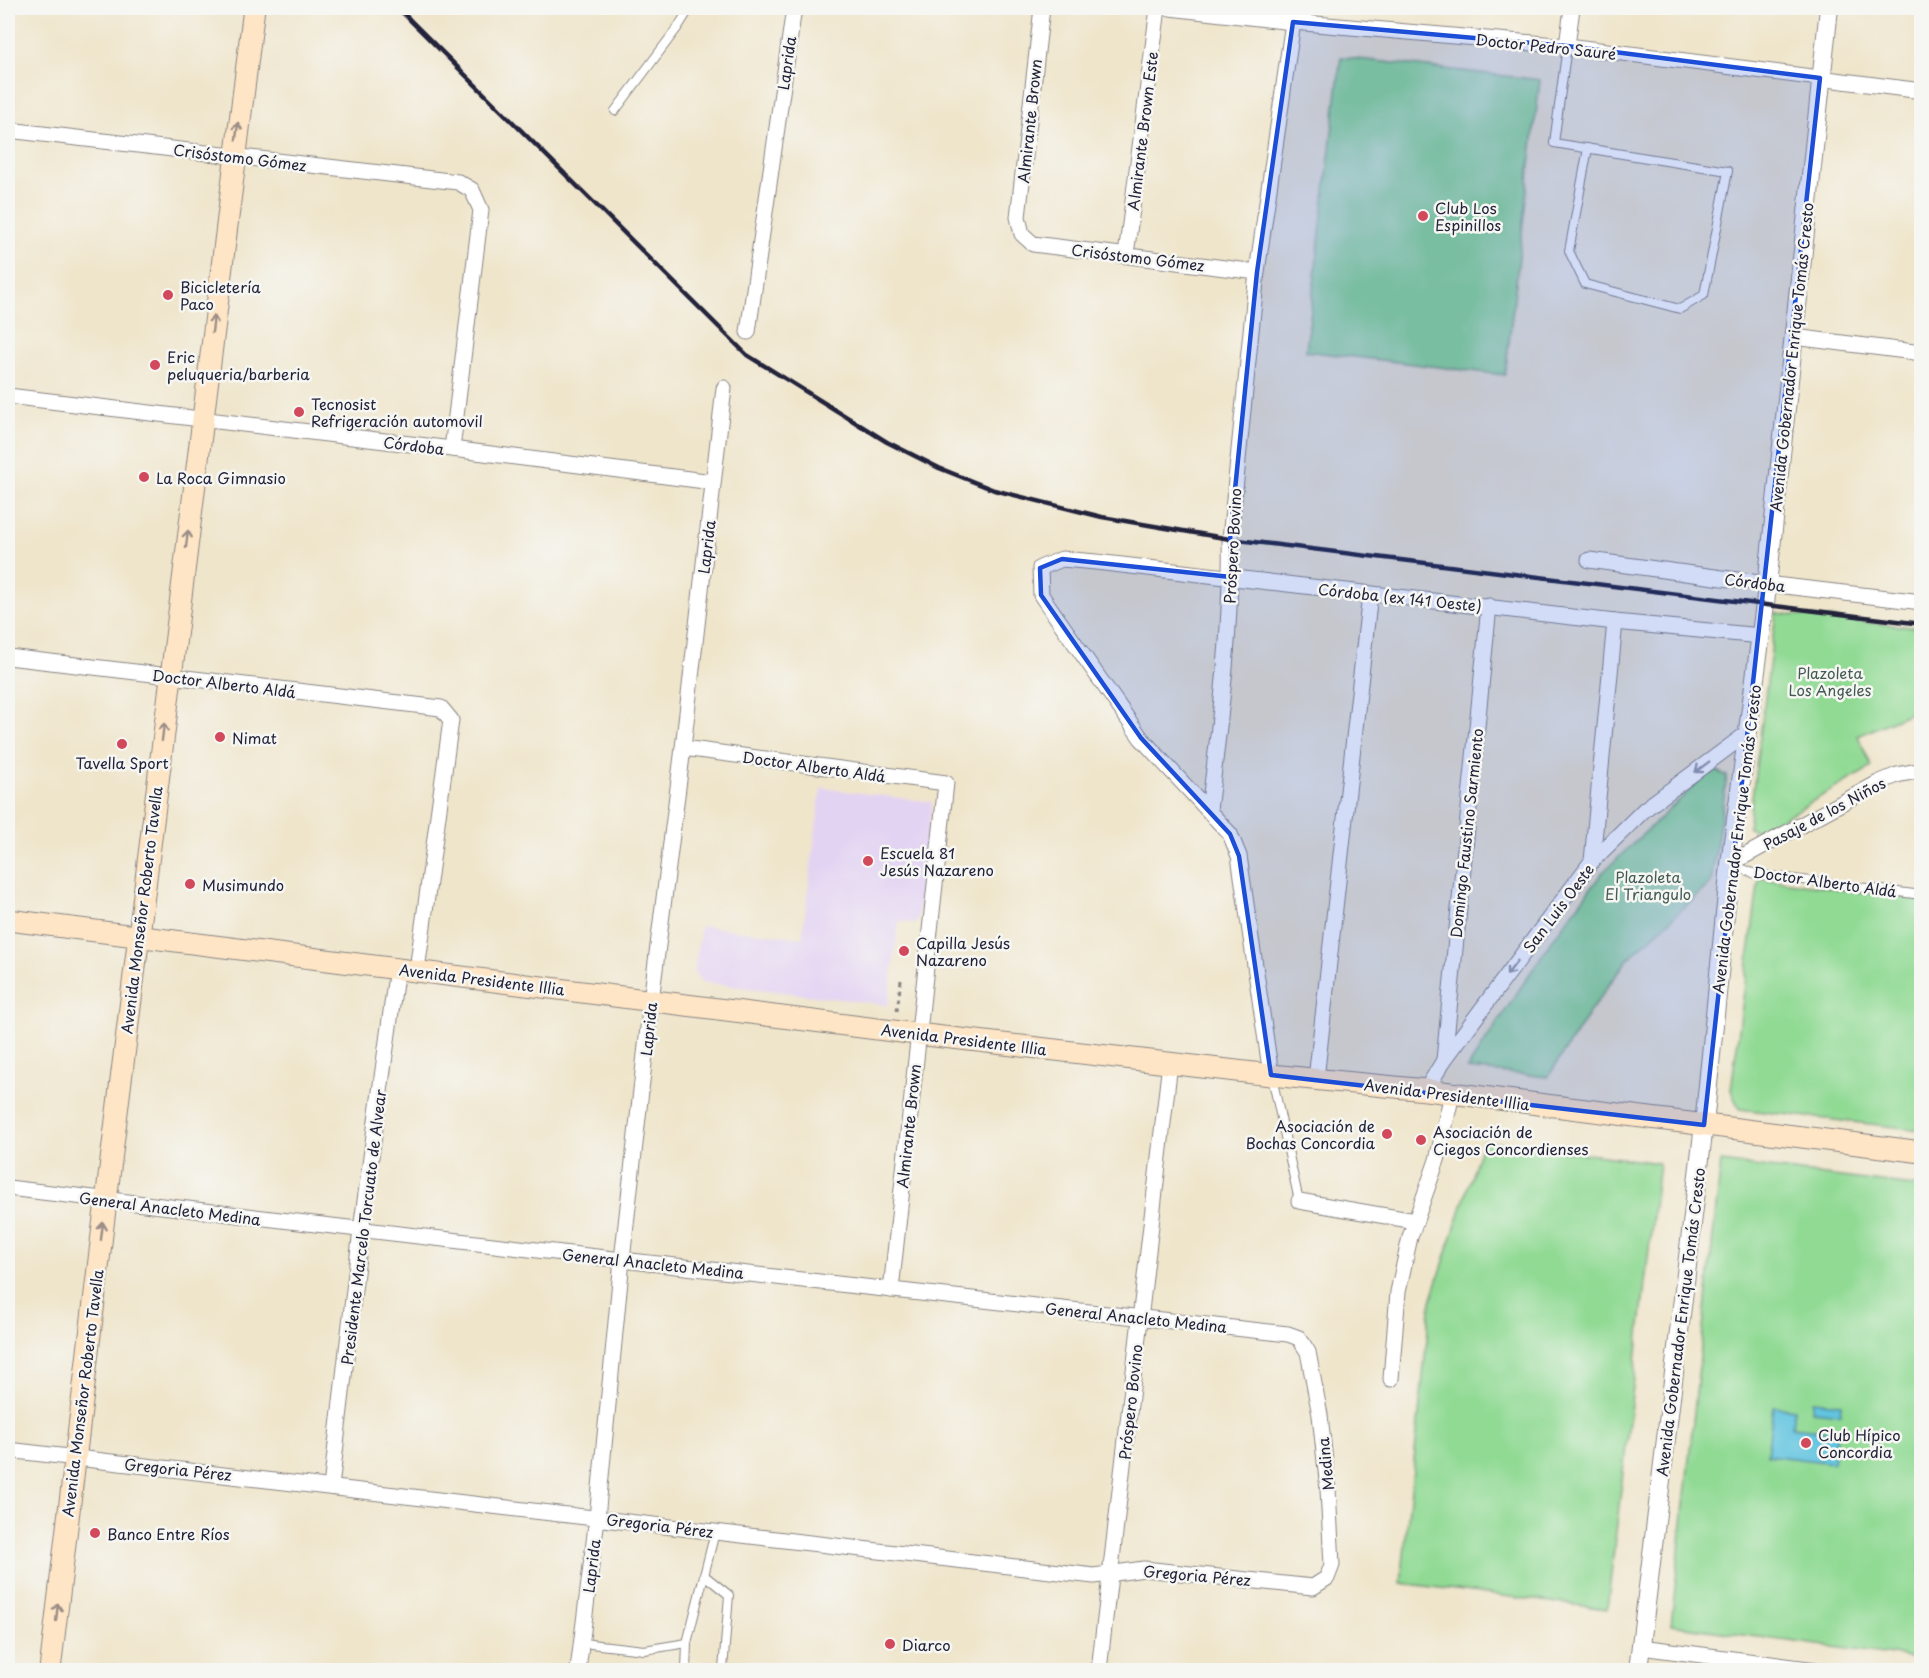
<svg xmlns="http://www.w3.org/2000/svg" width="1929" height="1678" viewBox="0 0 1929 1678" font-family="'Playpen Sans',sans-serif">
  <rect width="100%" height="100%" fill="#f6f6f2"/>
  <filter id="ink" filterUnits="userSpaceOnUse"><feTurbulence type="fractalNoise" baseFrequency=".0167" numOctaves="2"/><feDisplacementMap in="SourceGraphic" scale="12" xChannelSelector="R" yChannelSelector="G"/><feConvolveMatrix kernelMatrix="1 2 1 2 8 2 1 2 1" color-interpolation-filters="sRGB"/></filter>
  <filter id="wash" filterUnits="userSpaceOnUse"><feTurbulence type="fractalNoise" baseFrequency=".008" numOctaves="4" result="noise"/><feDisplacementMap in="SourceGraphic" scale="24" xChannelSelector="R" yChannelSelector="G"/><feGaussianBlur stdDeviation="1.35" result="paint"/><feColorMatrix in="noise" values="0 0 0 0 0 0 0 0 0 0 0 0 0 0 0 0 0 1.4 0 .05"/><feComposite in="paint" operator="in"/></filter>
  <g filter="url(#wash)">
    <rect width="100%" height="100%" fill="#efe5cb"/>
    <!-- built -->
    <polygon fill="#e3d3f3" points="821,788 932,802 917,923 899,921 888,1005 702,982 694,972 701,926 802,938"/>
    <!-- green -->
    <g fill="#91da94" stroke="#5a7e68" stroke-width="1.5">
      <polygon points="1341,57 1540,80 1505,375 1306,351"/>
      <polygon points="1776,613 1921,628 1921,708 1858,736 1872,767 1759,832 1748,828"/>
      <polygon points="1717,771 1727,776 1711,883 1628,959 1590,1011 1548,1077 1467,1069 1548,946 1602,873 1706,775"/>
      <polygon points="1759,878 1921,900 1921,1130 1739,1109 1731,1090"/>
      <polygon points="1483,1141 1659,1163 1607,1609 1401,1583 1431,1301"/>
      <polygon points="1721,1162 1921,1187 1921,1659 1671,1625"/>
    </g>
    <!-- water -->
    <g fill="#62c4e0" stroke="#42738e" stroke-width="1.5">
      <polygon points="1813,1401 1841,1404 1840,1414 1812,1411"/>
      <polygon points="1773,1406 1794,1409 1792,1427 1837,1432 1833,1463 1767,1455"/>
    </g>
  </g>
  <g filter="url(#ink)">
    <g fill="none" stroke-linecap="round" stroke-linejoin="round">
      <!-- service casing -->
      <g stroke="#888483" stroke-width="10">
        <g id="service">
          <polyline points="1567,46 1554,143 1728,171 1704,295 1680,309 1585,284 1569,251 1588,148"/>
          <polyline points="615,111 678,27 690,8"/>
          <polyline points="1731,864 1755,874 1922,895"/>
          <polyline points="1272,1077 1299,1201"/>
          <polyline points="704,1575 729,1595 723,1670"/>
          <polyline points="582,1643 644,1650 687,1643"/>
          <polyline points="686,1670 687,1643 715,1532"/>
        </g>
      </g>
      <!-- minor casing -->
      <g stroke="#888483" stroke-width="17">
        <g id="minor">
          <polyline points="1042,8 1018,217 1022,234 1033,244 1257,272"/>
          <polyline points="1170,8 1293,22 1567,46 1922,91"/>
          <polyline points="1567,46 1572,8"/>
          <polyline points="8,130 458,182 472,190 481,210 452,449"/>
          <polyline points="1126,255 1158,8"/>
          <polyline points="748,332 794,8"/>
          <polyline points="1794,337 1922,353"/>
          <polyline points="8,396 452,449 713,482"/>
          <polyline points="1589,560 1767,584 1922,602"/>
          <polyline points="8,657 441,708 451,720 417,970"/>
          <polyline points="683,748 946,783 891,1290"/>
          <path d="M1209,810C1220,721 1232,629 1230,539L1257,272L1295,8"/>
          <polyline points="1592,861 1615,622"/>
          <polyline points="1730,864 1878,783 1897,775 1922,770"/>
          <polyline points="1444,1060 1489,606"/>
          <polyline points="1271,1075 1239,856 1230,834 1141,738 1041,595 1040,568 1062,559 1096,562 1615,622 1761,636"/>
          <polyline points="1316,1079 1370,594"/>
          <polyline points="1426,1090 1444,1060 1592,861 1645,809 1749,732"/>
          <polyline points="8,1188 622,1260 1288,1334 1299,1338 1308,1352 1320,1415 1328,1489 1332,1565 1327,1578 1313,1587 1144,1569 1094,1576 8,1450"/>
          <polyline points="1299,1201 1415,1221"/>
          <polyline points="1391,1379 1398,1292 1410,1237 1437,1160 1452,1094"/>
          <polyline points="331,1487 361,1230 397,968"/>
          <polyline points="1641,1647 1816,1670"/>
          <polyline points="578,1670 597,1518 622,1260 651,1001 683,748 724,388"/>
          <polyline points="1099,1670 1170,1063"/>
        </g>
      </g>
      <!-- tertiary casing -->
      <g stroke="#888483" stroke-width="20">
        <polyline id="tertiary" points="1638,1670 1704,1125 1730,864 1765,604 1829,8"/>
      </g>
      <!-- secondary casing -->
      <g stroke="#888483" stroke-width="23">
        <g id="secondary">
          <polyline points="8,920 917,1034 1271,1075 1426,1090 1922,1152"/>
          <polyline points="50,1670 106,1201 254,8"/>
        </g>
      </g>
      <!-- path -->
      <polyline stroke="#888483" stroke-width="3" stroke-dasharray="4.5 4.5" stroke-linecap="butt" points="897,1011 901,980"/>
      <!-- service -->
      <use href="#service" stroke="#fff" stroke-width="8"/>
      <!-- minor -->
      <use href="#minor" stroke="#fff" stroke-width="15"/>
      <!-- tertiary -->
      <use href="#tertiary" stroke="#fff" stroke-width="18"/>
      <!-- secondary -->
      <use href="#secondary" stroke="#fee5c5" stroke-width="21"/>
      <!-- rail -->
      <polyline stroke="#22223b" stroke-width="4.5" points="398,8 747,355 887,442 939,468 994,490 1102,517 1230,539 1922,624"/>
    </g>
    <!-- one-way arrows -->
    <defs><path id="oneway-shaft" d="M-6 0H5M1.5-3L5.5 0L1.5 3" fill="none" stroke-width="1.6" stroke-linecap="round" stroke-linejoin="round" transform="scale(1.5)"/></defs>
    <g stroke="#9b8d87">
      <use href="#oneway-shaft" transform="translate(237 131) rotate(-83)"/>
      <use href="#oneway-shaft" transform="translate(213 324) rotate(-83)"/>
      <use href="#oneway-shaft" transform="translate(187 539) rotate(-83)"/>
      <use href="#oneway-shaft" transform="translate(163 732) rotate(-83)"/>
      <use href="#oneway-shaft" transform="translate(102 1231) rotate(-83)"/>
      <use href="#oneway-shaft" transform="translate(57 1612) rotate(-84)"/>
    </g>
    <g stroke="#9c9ca7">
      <use href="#oneway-shaft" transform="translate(1702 767) rotate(143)"/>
      <use href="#oneway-shaft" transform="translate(1512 968) rotate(127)"/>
    </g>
  </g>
  <!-- marked area -->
  <path fill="#1d4ed8" fill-opacity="0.2" stroke="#1d4ed8" stroke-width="4.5" stroke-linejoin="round" d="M1293,22L1567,46L1820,78L1704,1125L1271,1075L1239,856L1230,834L1141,738L1041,595L1040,568L1062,559L1231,577L1230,539L1257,272Z"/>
  <!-- markers -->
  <g fill="#d1495b" stroke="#f6f6f2" stroke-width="2">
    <circle cx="1423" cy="216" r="6"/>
    <circle cx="168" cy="295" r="6"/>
    <circle cx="155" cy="365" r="6"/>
    <circle cx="299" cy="412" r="6"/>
    <circle cx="144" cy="477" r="6"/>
    <circle cx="220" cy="737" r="6"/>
    <circle cx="122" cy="744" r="6"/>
    <circle cx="868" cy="861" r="6"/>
    <circle cx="190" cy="884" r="6"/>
    <circle cx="904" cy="951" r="6"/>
    <circle cx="1387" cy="1134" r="6"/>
    <circle cx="1421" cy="1140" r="6"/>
    <circle cx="1806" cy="1443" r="6"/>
    <circle cx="95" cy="1533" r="6"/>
    <circle cx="890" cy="1644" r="6"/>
  </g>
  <g text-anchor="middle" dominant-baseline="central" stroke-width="5" stroke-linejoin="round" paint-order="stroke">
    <!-- street labels -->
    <g font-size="15" fill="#22223b" stroke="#f6f6f2">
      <text transform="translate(1546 46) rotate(6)">Doctor Pedro Sauré</text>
      <text transform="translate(786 63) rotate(-82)">Laprida</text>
      <text transform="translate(1029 121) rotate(-84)">Almirante Brown</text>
      <text transform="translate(1142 131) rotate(-83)">Almirante Brown Este</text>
      <text transform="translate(240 157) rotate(7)">Crisóstomo Gómez</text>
      <text transform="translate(1138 257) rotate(7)">Crisóstomo Gómez</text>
      <text transform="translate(1791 357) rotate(-84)">Avenida Gobernador Enrique Tomás Cresto</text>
      <text transform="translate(414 445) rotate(7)">Córdoba</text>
      <text transform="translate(1232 546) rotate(-87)">Próspero Bovino</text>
      <text transform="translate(706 547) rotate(-83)">Laprida</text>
      <text transform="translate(1755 582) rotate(7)">Córdoba</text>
      <text transform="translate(1400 597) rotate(6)">Córdoba (ex 141 Oeste)</text>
      <text transform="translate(224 683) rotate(7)">Doctor Alberto Aldá</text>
      <text transform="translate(814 766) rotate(8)">Doctor Alberto Aldá</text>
      <text transform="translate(1824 813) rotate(-28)">Pasaje de los Niños</text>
      <text transform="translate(1466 833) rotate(-84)">Domingo Faustino Sarmiento</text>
      <text transform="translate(1736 839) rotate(-83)">Avenida Gobernador Enrique Tomás Cresto</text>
      <text transform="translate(1825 881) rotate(8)">Doctor Alberto Aldá</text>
      <text transform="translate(1558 908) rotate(-53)">San Luis Oeste</text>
      <text transform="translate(141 910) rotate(-83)">Avenida Monseñor Roberto Tavella</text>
      <text transform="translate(482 979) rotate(7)">Avenida Presidente Illia</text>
      <text transform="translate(648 1029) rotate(-84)">Laprida</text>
      <text transform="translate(964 1039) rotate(7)">Avenida Presidente Illia</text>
      <text transform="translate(1447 1094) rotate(7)">Avenida Presidente Illia</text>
      <text transform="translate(908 1126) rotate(-84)">Almirante Brown</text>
      <text transform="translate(170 1208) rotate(7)">General Anacleto Medina</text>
      <text transform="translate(363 1227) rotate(-83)">Presidente Marcelo Torcuato de Alvear</text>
      <text transform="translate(653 1263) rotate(6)">General Anacleto Medina</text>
      <text transform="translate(1136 1317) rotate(6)">General Anacleto Medina</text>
      <text transform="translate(1680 1322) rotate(-83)">Avenida Gobernador Enrique Tomás Cresto</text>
      <text transform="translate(82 1393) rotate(-83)">Avenida Monseñor Roberto Tavella</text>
      <text transform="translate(1130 1402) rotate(-84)">Próspero Bovino</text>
      <text transform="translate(1325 1464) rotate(-96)">Medina</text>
      <text transform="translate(178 1469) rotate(6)">Gregoria Pérez</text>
      <text transform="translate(660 1525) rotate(7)">Gregoria Pérez</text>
      <text transform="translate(591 1566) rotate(-83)">Laprida</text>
      <text transform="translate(1197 1575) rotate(5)">Gregoria Pérez</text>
    </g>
    <!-- poi labels -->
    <g font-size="15" fill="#22223b" stroke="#f6f6f2" text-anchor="start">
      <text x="1435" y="207">Club Los<tspan x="1435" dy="17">Espinillos</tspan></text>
      <text x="180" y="286">Bicicletería<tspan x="180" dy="17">Paco</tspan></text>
      <text x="167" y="356">Eric<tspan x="167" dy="17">peluqueria/barberia</tspan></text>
      <text x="311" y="403">Tecnosist<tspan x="311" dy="17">Refrigeración automovil</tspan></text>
      <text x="156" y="477">La Roca Gimnasio</text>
      <text x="232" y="737">Nimat</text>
      <text x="122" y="762" text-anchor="middle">Tavella Sport</text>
      <text x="880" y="852">Escuela 81<tspan x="880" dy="17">Jesús Nazareno</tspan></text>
      <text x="202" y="884">Musimundo</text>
      <text x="916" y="942">Capilla Jesús<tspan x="916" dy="17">Nazareno</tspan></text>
      <text x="1375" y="1125" text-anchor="end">Asociación de<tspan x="1375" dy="17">Bochas Concordia</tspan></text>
      <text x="1433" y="1131">Asociación de<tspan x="1433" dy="17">Ciegos Concordienses</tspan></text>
      <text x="1818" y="1434">Club Hípico<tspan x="1818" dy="17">Concordia</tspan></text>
      <text x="107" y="1533">Banco Entre Ríos</text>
      <text x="902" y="1644">Diarco</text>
    </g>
    <!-- park labels -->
    <g font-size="15" fill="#435956" stroke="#f6f6f2">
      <text x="1830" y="672">Plazoleta<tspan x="1830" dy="17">Los Angeles</tspan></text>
      <text x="1648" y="876">Plazoleta<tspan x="1648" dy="17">El Triangulo</tspan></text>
    </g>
  </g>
  <!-- margin -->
  <rect width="1929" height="1678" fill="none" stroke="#f6f6f2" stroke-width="30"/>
</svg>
